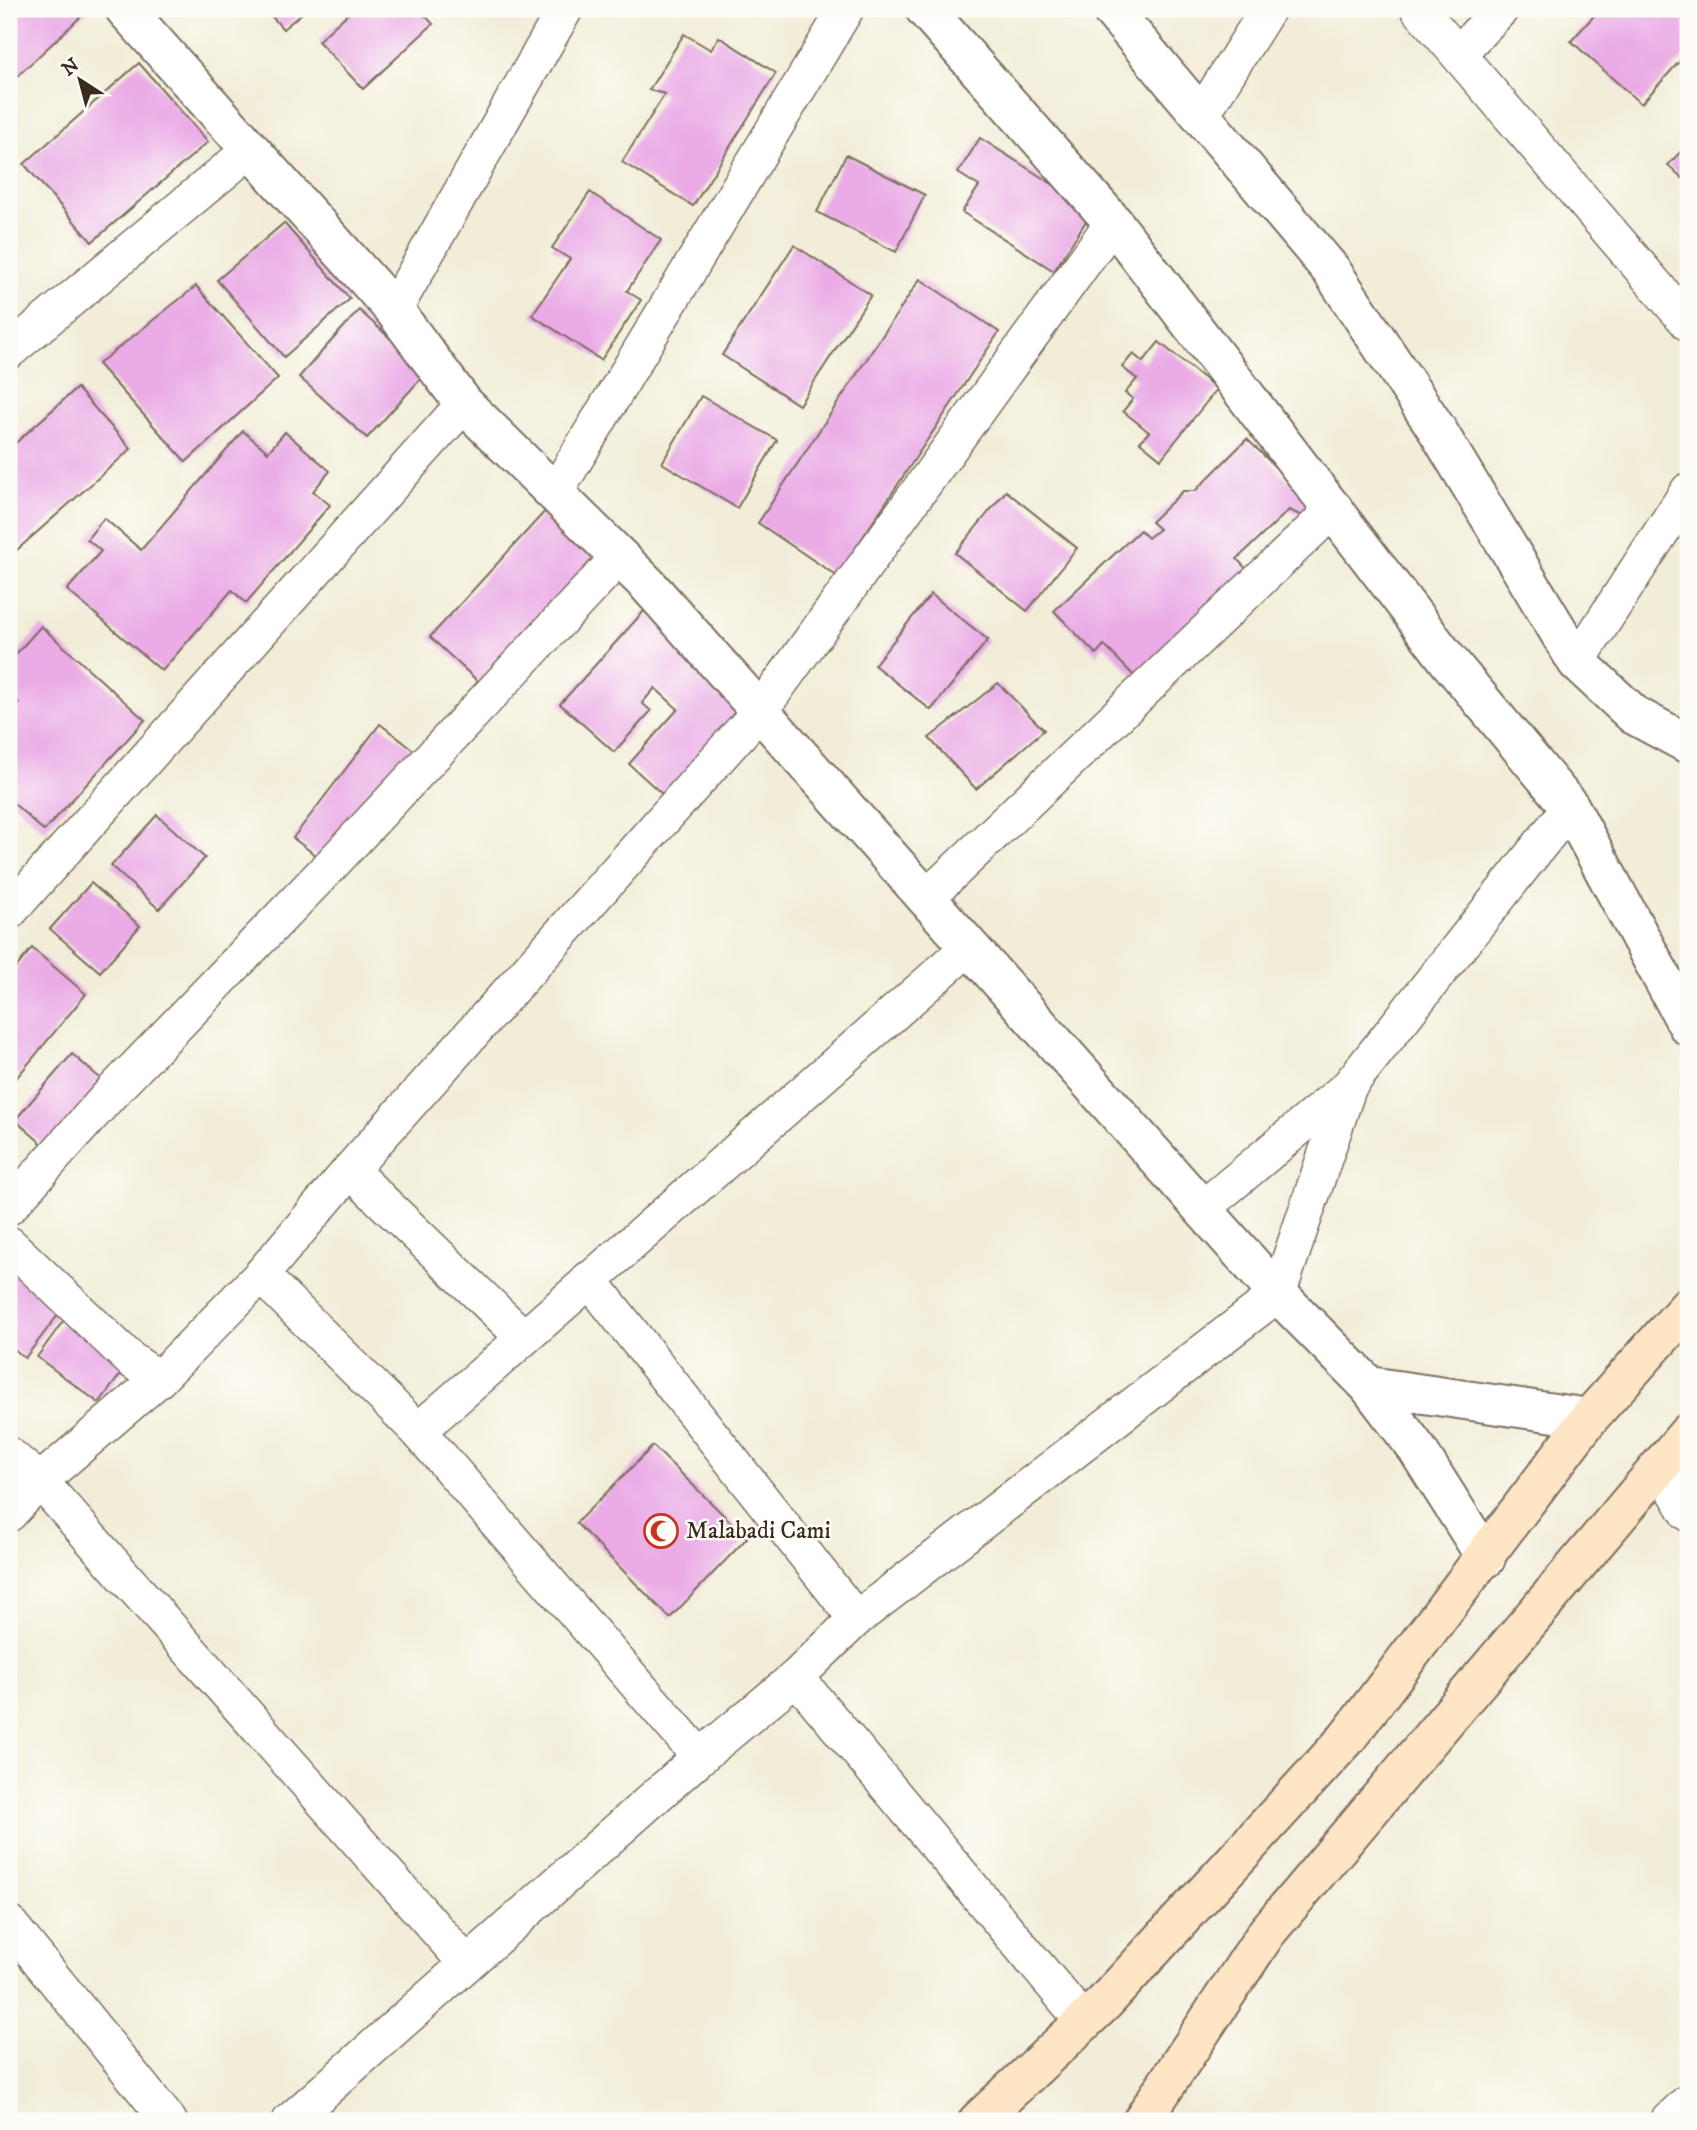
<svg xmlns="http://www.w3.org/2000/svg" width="1697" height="2130" viewBox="0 0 1697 2130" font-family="'IM FELL DW Pica',serif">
  <rect width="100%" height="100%" fill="#fdfcf7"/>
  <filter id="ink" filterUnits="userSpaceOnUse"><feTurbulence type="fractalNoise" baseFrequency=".0143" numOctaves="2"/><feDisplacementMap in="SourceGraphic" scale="14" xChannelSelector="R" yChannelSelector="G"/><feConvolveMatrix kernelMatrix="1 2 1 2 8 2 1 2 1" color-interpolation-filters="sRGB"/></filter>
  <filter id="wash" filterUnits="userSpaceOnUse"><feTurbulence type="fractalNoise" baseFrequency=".00686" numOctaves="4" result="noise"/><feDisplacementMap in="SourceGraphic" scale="28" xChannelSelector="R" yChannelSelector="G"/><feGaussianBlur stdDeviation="1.57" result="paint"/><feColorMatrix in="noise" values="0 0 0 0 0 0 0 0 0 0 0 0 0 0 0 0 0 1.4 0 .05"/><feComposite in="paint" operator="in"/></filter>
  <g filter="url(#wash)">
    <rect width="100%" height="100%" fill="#f2edd8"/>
    <g id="blocks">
      <!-- building -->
      <g fill="#eaabe6">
        <polygon points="9,9 89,9 9,84"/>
        <polygon points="265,9 307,9 283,29"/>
        <polygon points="353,9 419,9 433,24 363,89 318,41"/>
        <polygon points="1600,9 1688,9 1688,52 1641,104 1571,41"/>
        <polygon points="684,34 711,50 719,37 776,73 693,206 622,162 665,94 649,90"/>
        <polygon points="139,63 208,142 92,242 24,164"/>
        <polygon points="980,138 1093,210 1054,271 962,212 979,186 958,173"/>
        <polygon points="1688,144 1688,183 1668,165"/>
        <polygon points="846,155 925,195 896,252 817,212"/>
        <polygon points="590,192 661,240 627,291 641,300 601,360 532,315 570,259 552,248"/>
        <polygon points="284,223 350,299 284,357 217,280"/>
        <polygon points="794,245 871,295 799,405 722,355"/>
        <polygon points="920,279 999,332 837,576 758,523"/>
        <polygon points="196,286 278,378 186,462 98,364"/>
        <polygon points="359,310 427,372 367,438 299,377"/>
        <polygon points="1159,342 1217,389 1161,459 1140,442 1149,432 1123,411 1133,399 1125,393 1137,379 1122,367 1133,354 1143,362"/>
        <polygon points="77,388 131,449 9,557 9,449"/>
        <polygon points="701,396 777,440 737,508 662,463"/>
        <polygon points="243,431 268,452 285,432 330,471 313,491 330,505 246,603 232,590 162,671 67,590 101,551 87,539 104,518 141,550"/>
        <polygon points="1247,439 1316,507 1306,518 1289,510 1237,559 1252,575 1141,683 1104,645 1096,654 1054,611 1140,530 1148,538 1159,529 1151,522 1183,491 1195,491"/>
        <polygon points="1006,491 1077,548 1027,611 955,553"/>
        <polygon points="547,509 601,558 483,686 430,637"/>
        <polygon points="931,594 988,640 931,710 874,665"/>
        <polygon points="644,611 755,709 672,803 629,764 678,709 655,688 642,703 651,711 614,752 560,704"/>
        <polygon points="41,626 145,720 44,831 9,799 9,754 14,748 9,744 9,714 19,703 9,693 9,662"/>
        <polygon points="998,683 1044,730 976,789 929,738"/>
        <polygon points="380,724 416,752 330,866 293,838"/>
        <polygon points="157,815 205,858 159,909 111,866"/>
        <polygon points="91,883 140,926 100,972 50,929"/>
        <polygon points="32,948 86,994 9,1087 9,976"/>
        <polygon points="72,1054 114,1090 57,1157 15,1120"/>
        <polygon points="14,1269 64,1307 25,1358 9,1345 9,1276"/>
        <polygon points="69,1313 131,1360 99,1403 37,1357"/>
        <polygon points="653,1446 747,1538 670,1618 576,1523"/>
      </g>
    </g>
  </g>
  <g filter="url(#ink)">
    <use href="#blocks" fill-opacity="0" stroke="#7b6e5f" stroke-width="2"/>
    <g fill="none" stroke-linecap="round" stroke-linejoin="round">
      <!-- minor casing -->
      <g stroke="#7b6e5f" stroke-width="38">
        <g id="minor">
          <polyline points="1419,9 1688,323"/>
          <polyline points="1458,54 1501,9"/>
          <polyline points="1202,114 1268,9"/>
          <polyline points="394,310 565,9"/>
          <polyline points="9,351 250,150"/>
          <polyline points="555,493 846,9"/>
          <polyline points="1577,662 1688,491"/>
          <polyline points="925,899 1335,508"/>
          <polyline points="9,912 464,404"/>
          <polyline points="350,1170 523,1337"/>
          <polyline points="9,1207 114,1090 330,866 620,556"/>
          <polyline points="1203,1208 1349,1086 1570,807"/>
          <polyline points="9,1244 131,1360 159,1379"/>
          <polyline points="261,1275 418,1431 700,1757"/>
          <polyline points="589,1279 856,1619"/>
          <polyline points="418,1431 968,948"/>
          <polyline points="9,1455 40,1481 466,1963"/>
          <polyline points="1660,1466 1688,1513"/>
          <polyline points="9,1514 40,1481 159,1379 261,1275 350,1170 760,711 1113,222"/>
          <polyline points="796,1677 1084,2022"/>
          <polyline points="9,1923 169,2121"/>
          <polyline points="290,2121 700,1757 796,1677 856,1619 1278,1294 1349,1086"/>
          <polyline points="1668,2121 1688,2102"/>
        </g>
      </g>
      <!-- tertiary casing -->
      <g stroke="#7b6e5f" stroke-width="42">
        <g id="tertiary">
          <polyline points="125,9 394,310 464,404 647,584 1278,1294 1369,1386 1417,1449 1486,1558"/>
          <polyline points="925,9 1113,222 1447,659 1570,807 1688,1026"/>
          <polyline points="1111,9 1331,270 1436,428 1577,662 1634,715 1688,744"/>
          <polyline points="1369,1386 1589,1418"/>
        </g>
      </g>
      <!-- secondary casing -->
      <g stroke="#7b6e5f" stroke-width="42">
        <g id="secondary">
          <polyline points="978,2121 1104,2003 1347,1738 1589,1418 1688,1307"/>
          <polyline points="1142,2121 1267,1932 1688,1433"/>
        </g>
      </g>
      <!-- minor -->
      <use href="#minor" stroke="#fff" stroke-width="35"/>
      <!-- tertiary -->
      <use href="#tertiary" stroke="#fff" stroke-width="38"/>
      <!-- secondary -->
      <use href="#secondary" stroke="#fde5c5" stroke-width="38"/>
    </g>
  </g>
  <!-- icons -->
  <defs>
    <g id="mosque-ring" transform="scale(1.75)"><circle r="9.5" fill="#fdfcf7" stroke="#c8321e" stroke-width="1.5"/><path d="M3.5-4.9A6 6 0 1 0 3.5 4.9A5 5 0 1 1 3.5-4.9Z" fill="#c8321e"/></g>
  </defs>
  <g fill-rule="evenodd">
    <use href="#mosque-ring" x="661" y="1531"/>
  </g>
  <g text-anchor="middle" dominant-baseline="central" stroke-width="5" stroke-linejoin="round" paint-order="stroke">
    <!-- poi labels -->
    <g font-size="24" fill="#3b2a1e" stroke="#fdfcf7" text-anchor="start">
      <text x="686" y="1531">Malabadi Cami</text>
    </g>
  </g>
  <!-- margin -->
  <rect width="1697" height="2130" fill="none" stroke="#fdfcf7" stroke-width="35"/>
  <!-- north arrow -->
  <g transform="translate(80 80) rotate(324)" stroke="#fdfcf7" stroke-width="5" paint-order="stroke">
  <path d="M0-5L12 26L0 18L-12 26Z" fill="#3b2a1e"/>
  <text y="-10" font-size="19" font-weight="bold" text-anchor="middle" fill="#3b2a1e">N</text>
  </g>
</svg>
